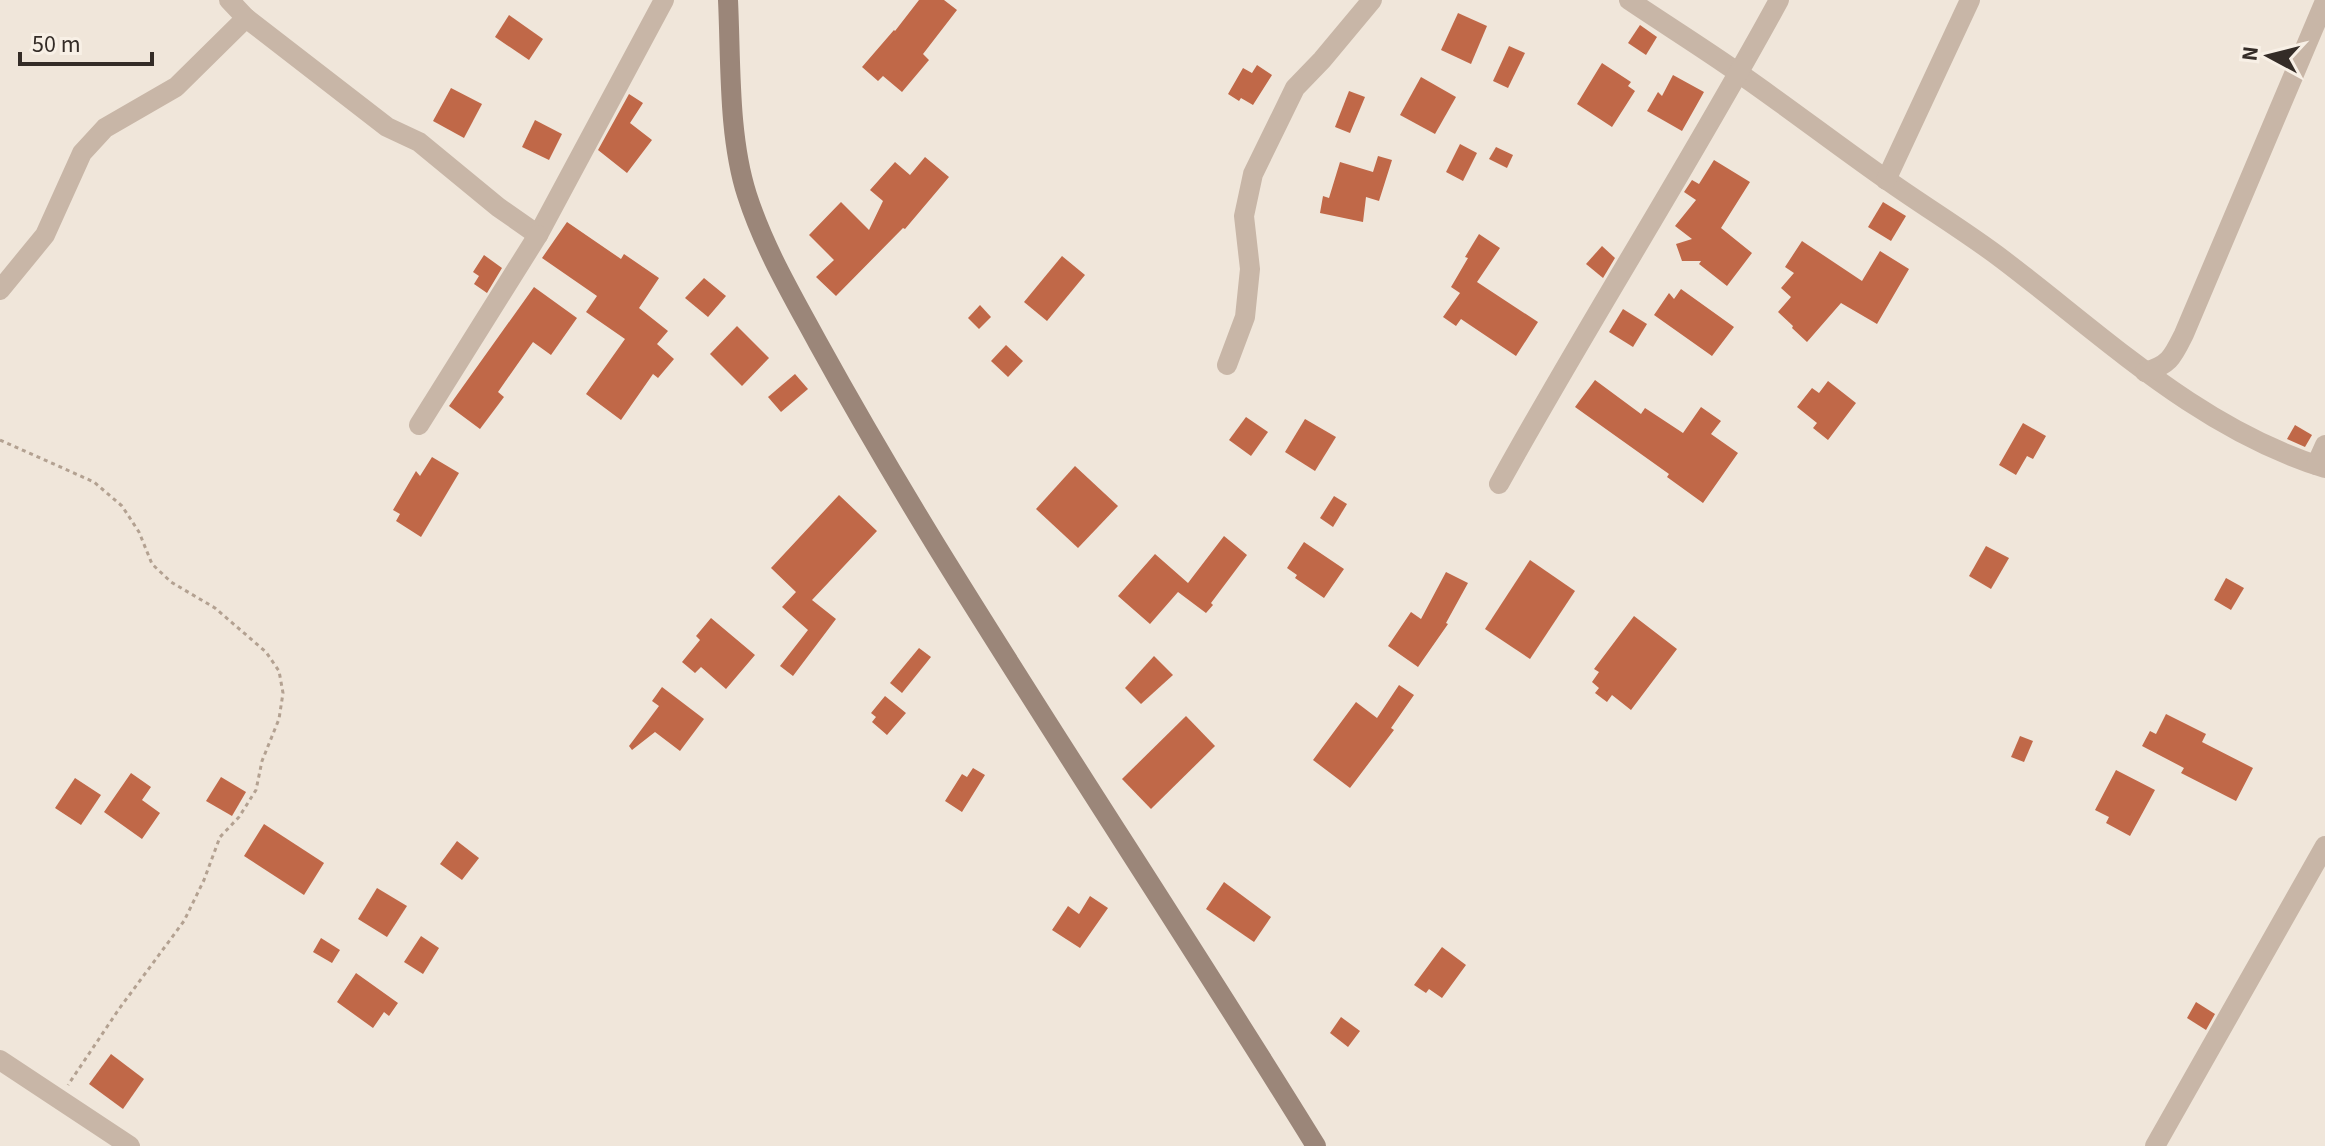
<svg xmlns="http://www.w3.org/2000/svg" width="2325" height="1146" viewBox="0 0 2325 1146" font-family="'Source Sans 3',sans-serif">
  <rect width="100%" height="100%" fill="#f0e6da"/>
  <!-- building -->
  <g fill="#c06848">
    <polygon points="919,0 944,0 957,10 923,54 929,60 902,92 883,76 878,81 862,67 894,30 895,31"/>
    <polygon points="1458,13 1487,26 1471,64 1441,50"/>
    <polygon points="509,15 543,39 529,60 495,37"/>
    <polygon points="1640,25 1657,37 1646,55 1628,43"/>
    <polygon points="1509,46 1525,53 1508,88 1493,81"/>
    <polygon points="1602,63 1631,82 1628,86 1635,91 1612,127 1577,104"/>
    <polygon points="1257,65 1272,75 1253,105 1241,98 1239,101 1228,94 1243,68 1252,73"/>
    <polygon points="1673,75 1704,92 1682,131 1647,111 1658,92 1662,96"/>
    <polygon points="1421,77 1456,97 1435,134 1400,115"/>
    <polygon points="451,88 482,104 464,138 433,121"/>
    <polygon points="1349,91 1365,97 1350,133 1335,127"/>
    <polygon points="629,94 643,103 630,123 652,140 627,173 598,150"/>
    <polygon points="535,120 562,134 549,160 522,147"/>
    <polygon points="1460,144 1477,153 1463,181 1446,172"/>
    <polygon points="1496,147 1513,155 1507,168 1489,159"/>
    <polygon points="1378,156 1392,160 1379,201 1366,197 1363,222 1320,213 1323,196 1329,198 1340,162 1373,172"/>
    <polygon points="925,157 949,177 905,229 903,228 836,296 816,277 834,260 809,235 841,202 869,230 883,201 870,190 895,162 910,175"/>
    <polygon points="1714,160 1750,182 1721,228 1752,253 1727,286 1699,264 1701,261 1682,261 1676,244 1692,239 1675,226 1696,200 1684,192 1692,180 1699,184"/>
    <polygon points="1883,202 1906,216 1891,241 1868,227"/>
    <polygon points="567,222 621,259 624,254 659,278 639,308 668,331 657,344 674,359 658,378 653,374 621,420 586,394 625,339 586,312 597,296 542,258"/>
    <polygon points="1479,234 1500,248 1477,282 1538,322 1516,356 1461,319 1456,326 1443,317 1460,293 1451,287 1468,258 1465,257"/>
    <polygon points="1802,241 1862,281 1880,251 1909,269 1877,324 1841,303 1807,342 1792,328 1793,326 1778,312 1791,297 1781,288 1794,273 1785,267"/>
    <polygon points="1602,246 1615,258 1603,278 1586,264"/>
    <polygon points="484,255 502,268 487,293 474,284 479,276 473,272"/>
    <polygon points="1062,256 1085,275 1047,321 1024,302"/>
    <polygon points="704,278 726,296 708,317 685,298"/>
    <polygon points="534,287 577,318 551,355 533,342 498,392 504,397 480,429 449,406"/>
    <polygon points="1681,289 1734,327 1712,356 1654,315 1669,293 1674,299"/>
    <polygon points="980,305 991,317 979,329 968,318"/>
    <polygon points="1623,309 1647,324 1633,347 1609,332"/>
    <polygon points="737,326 769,358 742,386 710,354"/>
    <polygon points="1006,345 1023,361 1008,377 991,361"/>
    <polygon points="795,374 808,389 781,412 768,397"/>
    <polygon points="1595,380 1641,414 1645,408 1683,433 1701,407 1721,421 1711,434 1738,453 1703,503 1667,477 1669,474 1575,407"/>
    <polygon points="1828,381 1856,403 1828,440 1813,428 1817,423 1797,407 1812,388 1819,393"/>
    <polygon points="1246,417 1268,432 1251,456 1229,440"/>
    <polygon points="1305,419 1336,437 1315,471 1285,452"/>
    <polygon points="2023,423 2046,436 2033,459 2027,456 2016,475 1999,465"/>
    <polygon points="2295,425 2312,435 2305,447 2287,439"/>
    <polygon points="432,457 459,473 421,537 396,521 400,514 393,510 416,471 420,476"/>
    <polygon points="1075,466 1118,506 1078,548 1036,509"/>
    <polygon points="839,495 877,531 812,600 836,619 793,676 780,666 808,630 782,607 796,592 771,568"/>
    <polygon points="1334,496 1347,504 1333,527 1320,518"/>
    <polygon points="1224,536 1247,555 1211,603 1213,605 1206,613 1178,592 1150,624 1118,596 1155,554 1188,583"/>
    <polygon points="1304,542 1344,569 1324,598 1295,578 1297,575 1287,568"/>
    <polygon points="1986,546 2009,558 1991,589 1969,576"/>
    <polygon points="1530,560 1575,591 1530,659 1485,629"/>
    <polygon points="1446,572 1468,583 1446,623 1448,624 1418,667 1388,646 1411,612 1421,619"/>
    <polygon points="2226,578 2244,588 2231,610 2214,600"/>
    <polygon points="1634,616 1677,649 1631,710 1612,695 1607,702 1595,693 1599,688 1592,682 1599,672 1594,669"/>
    <polygon points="711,618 755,655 726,689 701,667 695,673 682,662 700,640 696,636"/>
    <polygon points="919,648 931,657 902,693 890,683"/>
    <polygon points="1154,656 1173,675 1141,704 1125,688"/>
    <polygon points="1399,685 1414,695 1391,728 1394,730 1350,788 1313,760 1356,702 1377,718"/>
    <polygon points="662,687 704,719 680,751 655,732 632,750 629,746 659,706 652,701"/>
    <polygon points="885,696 906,713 887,735 872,722 876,717 871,713"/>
    <polygon points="2166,714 2206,734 2202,742 2253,768 2236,801 2181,773 2184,768 2142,746 2150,731 2156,734"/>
    <polygon points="1186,716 1215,746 1151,809 1122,779"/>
    <polygon points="2020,736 2033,741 2024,762 2011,757"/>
    <polygon points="973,768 985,775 962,812 945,801 962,774 967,777"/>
    <polygon points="2116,770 2155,790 2130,836 2106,823 2109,817 2095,810"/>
    <polygon points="131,773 151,787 142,800 160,813 142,839 104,812"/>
    <polygon points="221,777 246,792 232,816 206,801"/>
    <polygon points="75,778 101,795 81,825 55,808"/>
    <polygon points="264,824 324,863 304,895 244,856"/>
    <polygon points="457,841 479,858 462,880 440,864"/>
    <polygon points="1224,882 1271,917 1254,942 1206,909"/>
    <polygon points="377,888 407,906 387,937 358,919"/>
    <polygon points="1090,896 1108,908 1080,948 1052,930 1068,906 1079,914"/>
    <polygon points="421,936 439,948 423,974 404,962"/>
    <polygon points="321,938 340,950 332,963 313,952"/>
    <polygon points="1442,947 1466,965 1442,998 1429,989 1426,993 1414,985"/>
    <polygon points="356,973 398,1003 389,1016 384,1012 373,1028 337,1002"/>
    <polygon points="2196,1002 2215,1014 2206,1030 2187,1018"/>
    <polygon points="1341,1017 1360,1031 1348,1047 1330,1033"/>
    <polygon points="111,1054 144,1079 123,1109 89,1084"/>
  </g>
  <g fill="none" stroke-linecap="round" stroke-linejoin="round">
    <!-- path -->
    <polyline stroke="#b3a191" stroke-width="3" stroke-dasharray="4 4" stroke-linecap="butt" points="0,440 94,482 122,506 139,532 152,564 171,582 215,608 266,652 279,671 283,693 279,719 262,761 256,790 239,817 220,837 204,880 184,921 119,1009 68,1085"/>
    <!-- street -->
    <g stroke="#c8b6a7" stroke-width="20">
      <polyline points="229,0 246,18"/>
      <path d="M1629,0C1666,25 1703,48 1740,74C1789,108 1837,145 1887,180C1925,207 1965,231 2002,259C2105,337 2199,429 2325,468"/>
      <polyline points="1886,180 1970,0"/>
      <polyline points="0,290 45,235 82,153 105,128 176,87 246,18 387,127 419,142 498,207 538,235 664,0"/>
      <polyline points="1227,365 1245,317 1250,269 1244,216 1253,174 1295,88 1322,60 1372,0"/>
      <path d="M2145,372C2170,365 2173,356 2184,334L2325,1"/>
      <polyline points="419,425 538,235"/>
      <polyline points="2316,465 2325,445"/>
      <path d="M1499,484C1589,321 1690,164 1779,0"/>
      <polyline points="0,1060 130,1146"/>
      <polyline points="2155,1146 2325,846"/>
    </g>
    <!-- secondary -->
    <path stroke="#9b8679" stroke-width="20" d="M728,0C731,62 728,136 747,195C764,248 792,295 818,343C856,412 896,480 937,547C1061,748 1192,945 1316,1146"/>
  </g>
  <!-- north arrow -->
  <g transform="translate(2269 56) rotate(277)" stroke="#f8f0e6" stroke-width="6" paint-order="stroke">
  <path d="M0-6L14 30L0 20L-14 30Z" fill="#342c27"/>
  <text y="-12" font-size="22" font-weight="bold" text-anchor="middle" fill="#342c27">N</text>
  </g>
  <!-- scale -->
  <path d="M20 52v12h132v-12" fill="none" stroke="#342c27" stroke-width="4"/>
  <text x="32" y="52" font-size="24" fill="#342c27" stroke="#f8f0e6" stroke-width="6" paint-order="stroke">50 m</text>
</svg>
